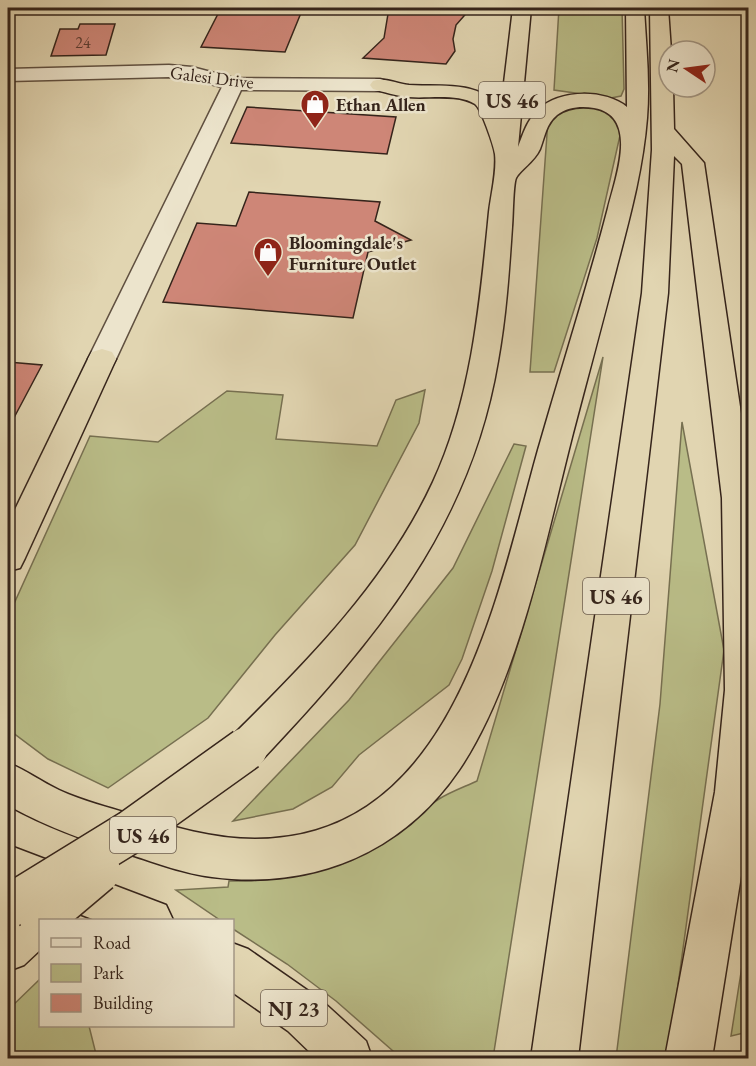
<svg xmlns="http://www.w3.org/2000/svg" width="756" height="1066" viewBox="0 0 756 1066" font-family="'EB Garamond',serif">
  <rect width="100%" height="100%" fill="#e1d5b1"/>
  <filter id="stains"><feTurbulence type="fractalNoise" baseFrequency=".00333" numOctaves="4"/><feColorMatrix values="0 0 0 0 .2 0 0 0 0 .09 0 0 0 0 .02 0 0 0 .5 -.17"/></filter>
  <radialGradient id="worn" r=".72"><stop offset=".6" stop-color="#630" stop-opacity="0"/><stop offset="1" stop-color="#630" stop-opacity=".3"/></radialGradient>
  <!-- green -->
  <g fill="#b9bc87" stroke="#777051" stroke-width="1.5">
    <polygon points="559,8 622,8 624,89 621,96 611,98 554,90"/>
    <polygon points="574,106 596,108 613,115 621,131 597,238 554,372 530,372 548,120 554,112"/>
    <path d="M603,357L493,1058H401L336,1001L287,964L233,929L232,920H220L176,890L228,887L229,881C295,882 348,866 403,829C416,820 425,807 439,799C450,792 464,787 477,781Z"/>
    <polygon points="425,390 419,423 355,545 275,635 208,718 108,788 48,759 8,729 8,617 90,436 158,442 227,391 283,395 276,439 377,446 396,400"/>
    <polygon points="682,422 724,650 668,1058 616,1058 660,704"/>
    <polygon points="514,444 526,446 492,571 462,659 449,685 359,755 332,787 293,809 233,821 349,700 453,568"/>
    <polygon points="748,928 748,1032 731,1036"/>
    <polygon points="40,979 40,1026 89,1026 97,1058 8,1058 8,1010"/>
  </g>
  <!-- building -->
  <g fill="#ce8677" stroke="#35241b" stroke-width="1.5">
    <polygon points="221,8 303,8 285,52 201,47"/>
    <polygon points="389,8 471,8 456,25 453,39 455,51 446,64 363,58 384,38"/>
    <polygon points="80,24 115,24 106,55 51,56 60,29 78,29"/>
    <polygon points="247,107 396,117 387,154 231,143"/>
    <polygon points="249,192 380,202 375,221 411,240 368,252 353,318 163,302 197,223 236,226"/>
    <polygon points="8,362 42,365 8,429"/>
  </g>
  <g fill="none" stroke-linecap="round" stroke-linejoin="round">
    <!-- minor casing -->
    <g stroke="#605040" stroke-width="3">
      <polygon id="minor" points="169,65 192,67 234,78 380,79 387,81 390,85 387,89 380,91 241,90 116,359 112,366 102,369 92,366 88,359 222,87 191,79 169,77 8,81 8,69"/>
    </g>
    <!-- highway casing -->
    <g stroke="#35241b" stroke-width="3">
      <g id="highway">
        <path d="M513,8H531L518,147C523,134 527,120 538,110C559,89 605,89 627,107L626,8H644C646,45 650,81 647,118C643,170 629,220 616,270C602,325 587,379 573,433C546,538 519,681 459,770C402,854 311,890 212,877C185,874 157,863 131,855C89,842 49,828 11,807L8,805V763C26,770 42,782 59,790C83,801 108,807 133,815C173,827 213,839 255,839C454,839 496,599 538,450C561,369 587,289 608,208C615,179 640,116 594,108C581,106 568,107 557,115C546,124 545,136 540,149C534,162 520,170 516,178C513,184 513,218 512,227C509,272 506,317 498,361C470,529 373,642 260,762L246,767L232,762L227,749L232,736C309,660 387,581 433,482C472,398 480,302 489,212C491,194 497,172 495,154C494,146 481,108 475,104C457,93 428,99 408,97C396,96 384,92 373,89L370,85L373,81C385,77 397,84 409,85C442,87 478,80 501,108Z"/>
        <polygon points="650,8 668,8 671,51 669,51 669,87 673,87 674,129 704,163 748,461 748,832 712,1058 665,1058 715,792 725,690 722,498 682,164 674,156 668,293 578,1058 531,1058 642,293 652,150"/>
        <polygon points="102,349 112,352 116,359 25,558 20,568 8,571 8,524 88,359 92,352"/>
        <polygon points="8,845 166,905 173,920 95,920 43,900 55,906 62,920 40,920 40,950 24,965 8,971 8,920 25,906 40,899 8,887"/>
        <polygon points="232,943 248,949 320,999 366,1041 372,1058 316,1058 288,1031 232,992"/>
      </g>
    </g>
    <!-- minor -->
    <use href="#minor" fill="#ece4cc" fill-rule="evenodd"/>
    <!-- highway -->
    <use href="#highway" fill="#e1d5b1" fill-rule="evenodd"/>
    <!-- highway-bridge casing -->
    <g stroke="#35241b" stroke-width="45" stroke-linecap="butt">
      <g id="highway-bridge">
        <polyline points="8,907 130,832 246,749"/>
        <polyline points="41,920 99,871"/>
      </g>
    </g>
    <!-- highway-bridge -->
    <use href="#highway-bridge" stroke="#e1d5b1" stroke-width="42"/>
  </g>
  <!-- icons -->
  <defs>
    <g id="shop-pin" transform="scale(1.5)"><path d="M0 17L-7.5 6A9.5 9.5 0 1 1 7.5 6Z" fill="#8f2418" stroke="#ece4cc"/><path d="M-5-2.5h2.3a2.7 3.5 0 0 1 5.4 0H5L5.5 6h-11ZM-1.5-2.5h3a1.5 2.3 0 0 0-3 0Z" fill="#fff"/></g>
  </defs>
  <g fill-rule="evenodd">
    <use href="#shop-pin" x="315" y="104"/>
    <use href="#shop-pin" x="268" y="252"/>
  </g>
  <g text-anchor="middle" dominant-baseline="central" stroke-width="5" stroke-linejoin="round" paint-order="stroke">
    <!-- far-number labels -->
    <g font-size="16" fill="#5b3c32">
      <text x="83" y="42">24</text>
    </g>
    <!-- far-street labels -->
    <g font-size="18" fill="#35241b" stroke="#ece4cc">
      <text transform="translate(212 77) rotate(7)">Galesi Drive</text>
    </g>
    <!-- far-poi labels -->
    <g font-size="18" font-weight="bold" fill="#35241b" stroke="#ece4cc" text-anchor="start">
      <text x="336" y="104">Ethan Allen</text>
      <text x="289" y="242">Bloomingdale's<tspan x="289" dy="21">Furniture Outlet</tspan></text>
    </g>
    <!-- shield labels -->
    <g fill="#ece4cc" stroke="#6c5e50" stroke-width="1.5">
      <rect x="479" y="82" width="66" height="36" rx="4.5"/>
      <rect x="583" y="578" width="66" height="36" rx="4.5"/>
      <rect x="110" y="817" width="66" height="36" rx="4.5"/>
      <rect x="261" y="990" width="66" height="36" rx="4.5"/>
    </g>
    <g font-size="21" font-weight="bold" fill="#35241b">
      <text x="512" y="100">US 46</text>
      <text x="616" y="596">US 46</text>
      <text x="143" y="835">US 46</text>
      <text x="294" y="1008">NJ 23</text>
    </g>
  </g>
  <!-- margin -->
  <rect width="756" height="1066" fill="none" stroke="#e1d5b1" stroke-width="30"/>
  <rect x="9" y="9" width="738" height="1048" fill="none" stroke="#35241b" stroke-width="3"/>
  <rect x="15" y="15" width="726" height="1036" fill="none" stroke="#35241b" stroke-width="1.5"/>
  <!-- legend -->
  <rect x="39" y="919" width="195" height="108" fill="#ece4cc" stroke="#a39785" stroke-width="1.5"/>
  <rect x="51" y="938" width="30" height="9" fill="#ece4cc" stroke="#a39785" stroke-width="1.5"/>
  <text x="93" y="949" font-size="18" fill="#35241b">Road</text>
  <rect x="51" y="964" width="30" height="18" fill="#b9bc87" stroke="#a39785" stroke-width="1.5"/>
  <text x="93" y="979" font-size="18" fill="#35241b">Park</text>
  <rect x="51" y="994" width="30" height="18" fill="#ce8677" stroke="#a39785" stroke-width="1.5"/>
  <text x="93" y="1009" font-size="18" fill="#35241b">Building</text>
  <!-- north arrow -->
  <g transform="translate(687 69) rotate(283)"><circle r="28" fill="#ece4cc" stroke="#a39785" stroke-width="1.5"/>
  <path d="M0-4.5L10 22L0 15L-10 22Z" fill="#8f2418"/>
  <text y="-9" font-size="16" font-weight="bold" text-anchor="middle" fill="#35241b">N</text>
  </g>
  <rect width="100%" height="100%" filter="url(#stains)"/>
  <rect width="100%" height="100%" fill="url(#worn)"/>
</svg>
